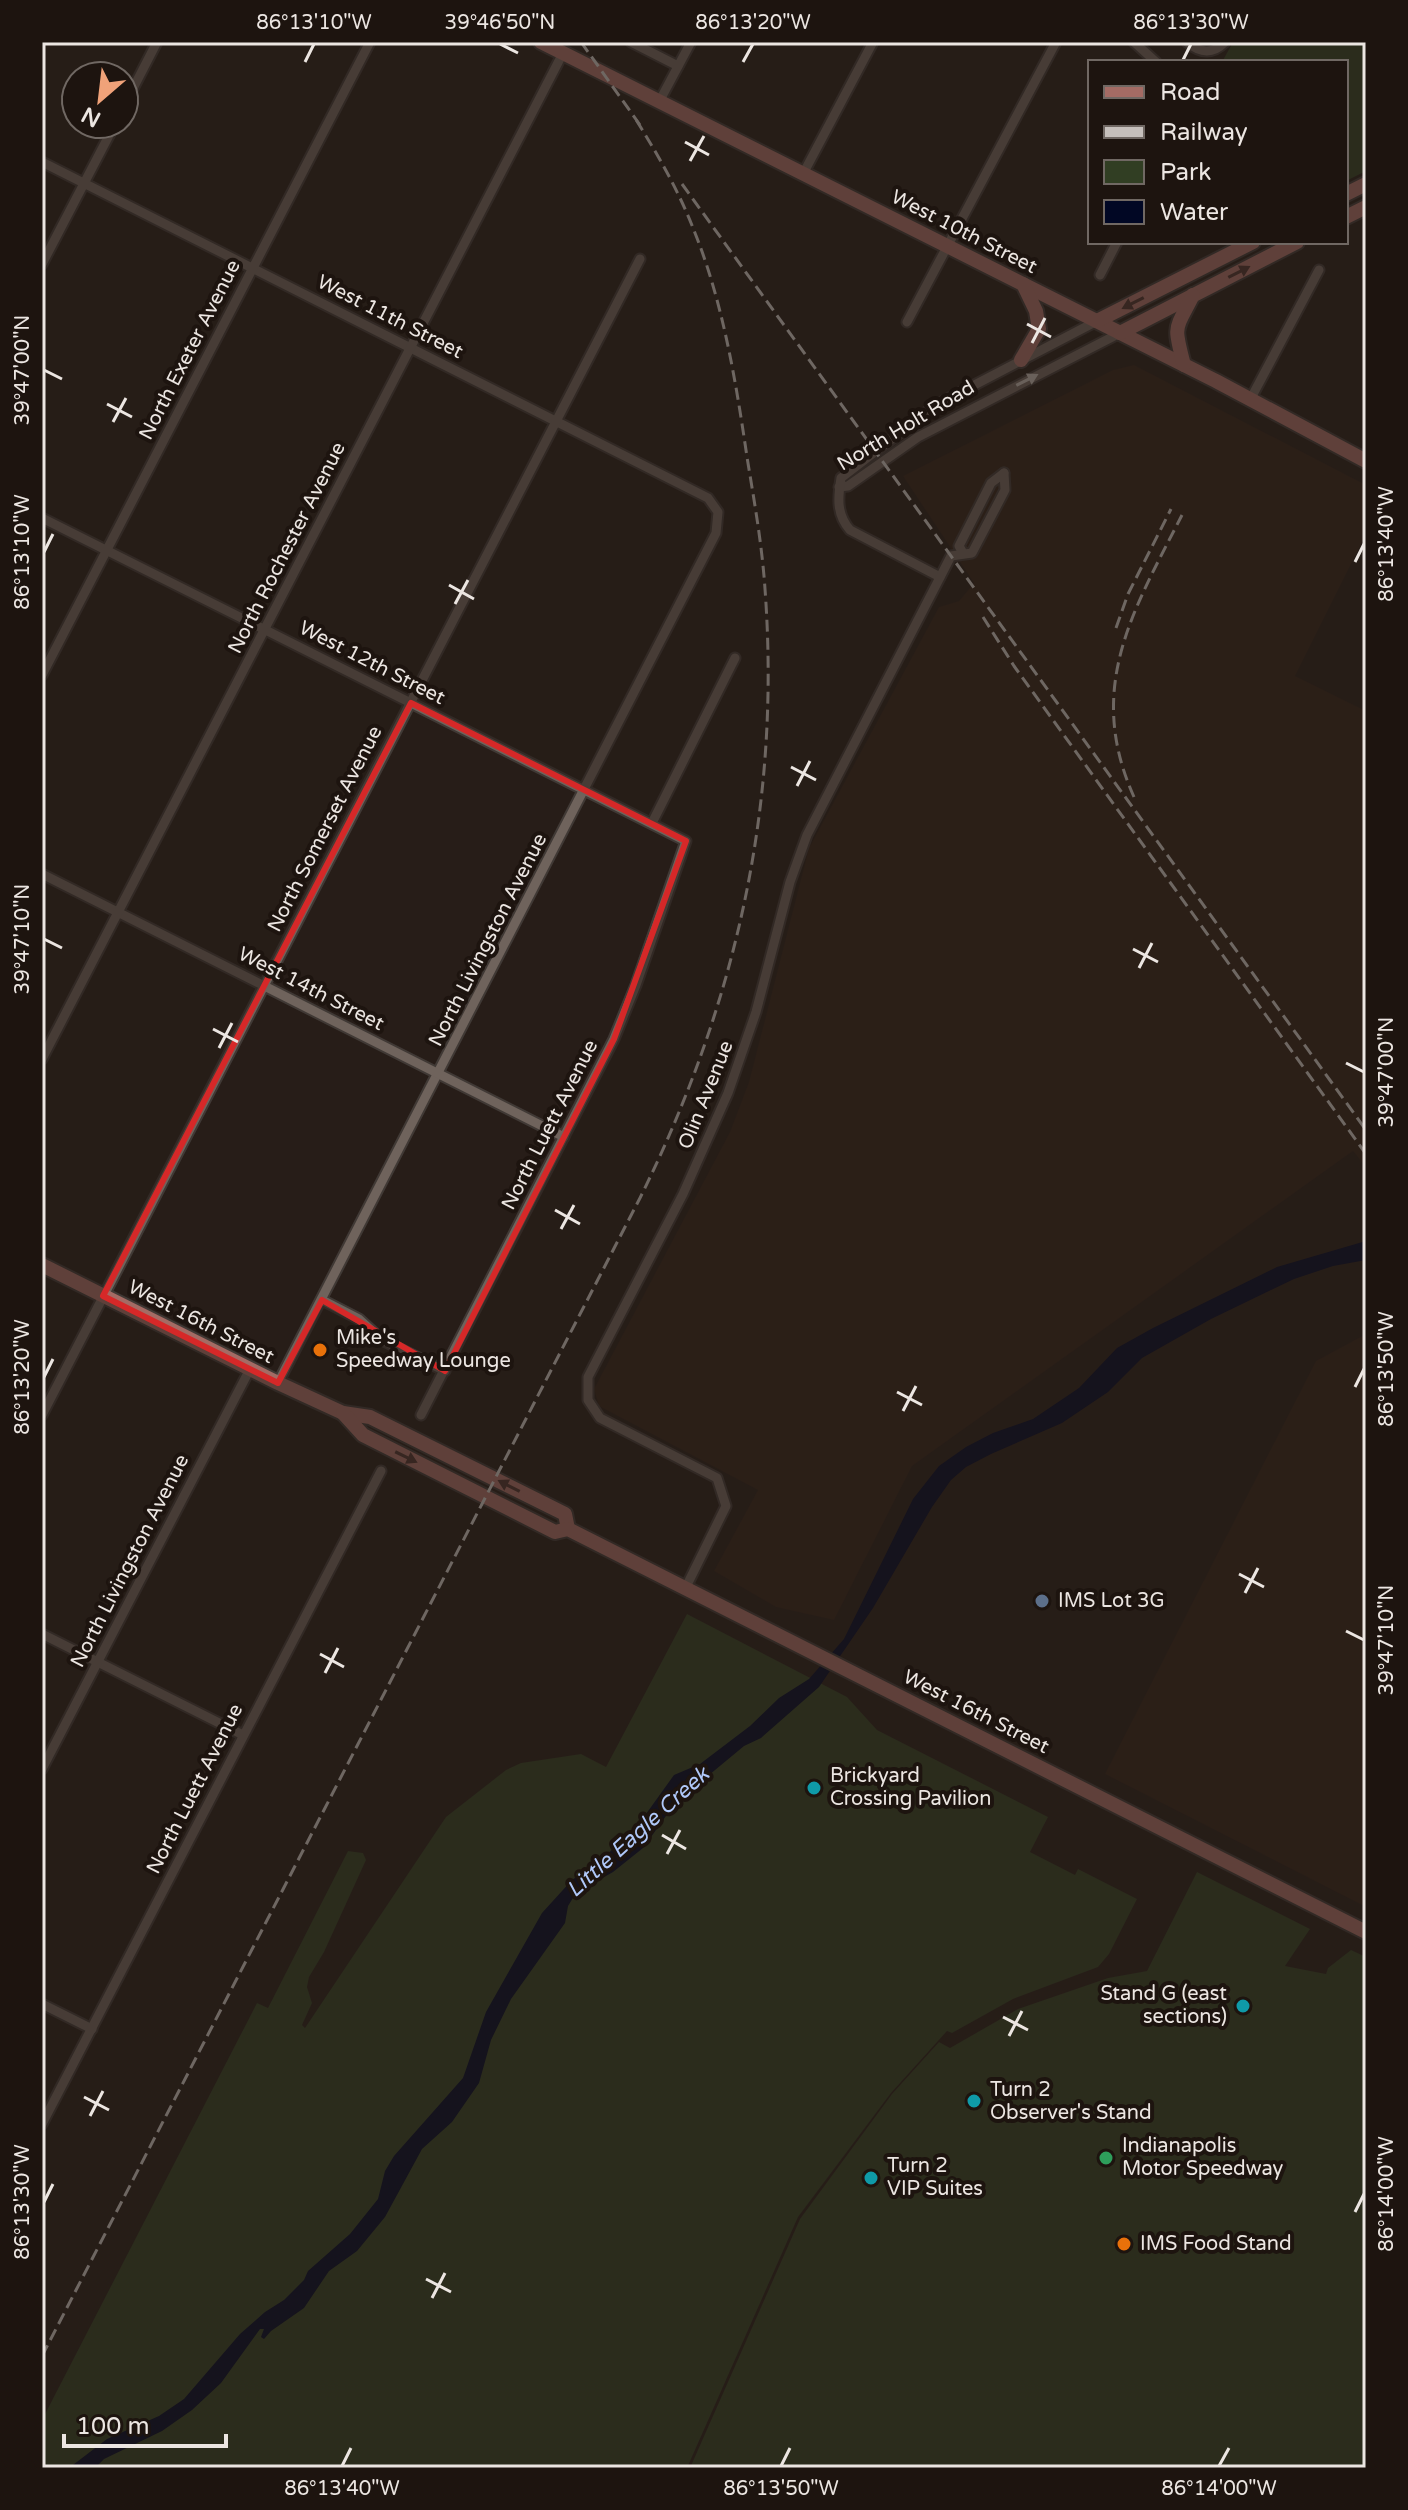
<svg xmlns="http://www.w3.org/2000/svg" width="1408" height="2510" viewBox="0 0 1408 2510" font-family="'Varela Round',sans-serif">
  <rect width="100%" height="100%" fill="#271d18"/>
  <!-- built -->
  <g fill="#312218">
    <polygon points="1134,365 1366,485 1366,534 1295,676 1366,711 1366,1167 1353,1151 912,1466 834,1620 776,1607 714,1571 758,1490 599,1406 594,1389 730,1132 749,1082 809,848 939,607 959,601 974,583 903,476 1113,370"/>
    <polygon points="1366,1334 1366,1907 1105,1774 1316,1361"/>
  </g>
  <!-- green -->
  <g fill="#313e23">
    <polygon points="1233,42 1366,42 1366,171 1346,181 1346,62 1222,62"/>
    <polygon points="687,1614 847,1697 877,1730 1048,1817 1030,1852 1075,1875 1078,1869 1137,1899 1109,1954 1098,1967 1013,1999 952,2033 947,2031 891,2093 798,2217 687,2468 42,2468 42,2420 257,2003 268,2008 348,1851 363,1853 366,1860 324,1952 309,1977 307,1987 312,2003 302,2025 305,2028 446,1817 506,1770 521,1763 581,1754 606,1767"/>
    <polygon points="1197,1872 1310,1929 1285,1966 1326,1974 1328,1968 1351,1950 1366,1957 1366,2468 690,2468 800,2219 892,2094 939,2042 950,2048 1018,2009 1108,1978 1147,1971"/>
  </g>
  <!-- water -->
  <polygon fill="#010724" points="1366,1241 1366,1260 1333,1266 1294,1279 1211,1319 1142,1358 1108,1392 1062,1423 991,1454 966,1467 951,1480 932,1507 873,1608 819,1687 761,1738 744,1746 709,1775 699,1780 689,1794 676,1802 643,1848 613,1872 576,1893 568,1906 565,1923 511,1999 491,2040 479,2083 452,2122 422,2149 385,2217 357,2251 329,2271 304,2308 271,2331 264,2339 261,2337 264,2329 260,2329 221,2383 192,2410 162,2431 104,2459 95,2468 69,2468 107,2439 159,2416 184,2399 240,2334 265,2312 284,2300 304,2280 308,2271 350,2234 378,2199 385,2171 394,2156 463,2078 486,2012 542,1913 572,1880 602,1859 636,1828 674,1775 700,1764 750,1726 779,1698 809,1679 844,1639 913,1499 939,1466 966,1447 993,1433 1033,1419 1079,1388 1117,1348 1153,1328 1277,1267"/>
  <g fill="none" stroke-linecap="round" stroke-linejoin="round">
    <!-- street casing -->
    <g stroke="#403935" stroke-width="13">
      <g id="street">
        <polyline points="631,42 678,66"/>
        <polyline points="1134,42 1156,62"/>
        <path d="M1187,42C1200,53 1212,55 1225,42"/>
        <polyline points="659,102 691,42"/>
        <polyline points="124,106 157,42"/>
        <polyline points="42,162 708,498 718,512 716,533 278,1383"/>
        <polyline points="803,174 873,42"/>
        <polyline points="42,264 115,124"/>
        <polyline points="1100,275 1117,242"/>
        <polyline points="907,322 1056,42"/>
        <polyline points="1250,400 1319,270"/>
        <polyline points="839,487 848,486 918,437 1120,333"/>
        <polyline points="42,518 686,841 636,985 614,1039 421,1415"/>
        <polyline points="963,553 959,546 991,483 1004,473"/>
        <path d="M940,577L850,530C836,514 838,497 841,478L936,405L1097,321"/>
        <polyline points="42,675 370,42"/>
        <polyline points="652,823 735,658"/>
        <polyline points="42,874 564,1137"/>
        <polyline points="42,1059 563,53"/>
        <polyline points="322,1300 359,1319 382,1340 445,1371"/>
        <polyline points="42,1415 640,259"/>
        <polyline points="685,1589 726,1506 717,1478 600,1418 588,1400 588,1377 683,1194 728,1093 756,1012 790,882 807,835 951,556 972,553 1005,490 1004,473"/>
        <polyline points="42,1634 243,1735"/>
        <polyline points="42,1769 250,1369"/>
        <polyline points="42,2004 92,2029"/>
        <polyline points="42,2124 381,1471"/>
      </g>
    </g>
    <!-- primary casing -->
    <g stroke="#403935" stroke-width="18">
      <g id="primary">
        <polyline points="541,42 1216,381 1366,461"/>
        <polyline points="1346,194 1366,184"/>
        <polyline points="1346,217 1366,207"/>
        <polyline points="1097,321 1253,242"/>
        <polyline points="1120,333 1297,242"/>
        <polyline points="1021,360 1039,329 1036,311 1023,284"/>
        <path d="M1184,365C1173,324 1175,331 1193,295"/>
        <polyline points="42,1265 278,1383 343,1413 370,1417 565,1514 568,1529"/>
        <polyline points="343,1413 363,1435 555,1532 568,1529 1366,1932"/>
      </g>
    </g>
    <!-- street -->
    <use href="#street" stroke="#6f635c" stroke-width="9"/>
    <!-- primary -->
    <use href="#primary" stroke="#a46b64" stroke-width="14"/>
    <!-- rail -->
    <g stroke="#c6c0bc" stroke-width="3" stroke-dasharray="12 6" stroke-linecap="butt">
      <polyline points="581,42 640,125"/>
      <polyline points="682,184 1366,1130"/>
      <polyline points="983,617 1014,666 1366,1154"/>
      <polyline points="1116,628 1128,594 1171,509"/>
      <path d="M1134,797C1085,688 1133,611 1182,515"/>
      <path d="M42,2356L640,1198C736,1004 781,805 765,589C762,544 754,500 747,457C736,382 723,303 695,233C679,191 657,153 633,115"/>
    </g>
  </g>
  <!-- one-way arrows -->
  <defs><path id="oneway-solid" d="M-6-.8H1V-3.2L6.5 0L1 3.2V.8H-6Z" transform="scale(2)"/></defs>
  <g fill="#4c322d">
    <use href="#oneway-solid" transform="translate(1239 272) rotate(-27)"/>
    <use href="#oneway-solid" transform="translate(1133 303) rotate(153)"/>
    <use href="#oneway-solid" transform="translate(406 1457) rotate(26)"/>
    <use href="#oneway-solid" transform="translate(509 1486) rotate(-153)"/>
  </g>
  <use fill="#bab2ac" href="#oneway-solid" transform="translate(1027 380) rotate(-27)"/>
  <!-- marked area -->
  <path d="M0 0H1408V2510H0ZM411,703L686,841L614,1039L445,1371L322,1300L278,1383L103,1296Z" fill="#271d18" fill-opacity=".55" fill-rule="evenodd"/>
  <path fill="none" stroke="#d62828" stroke-width="6" stroke-linejoin="round" d="M411,703L686,841L614,1039L445,1371L322,1300L278,1383L103,1296Z"/>
  <!-- ticks -->
  <path fill="none" stroke="#ece6e2" stroke-width="3" d="M500,44L518,53M305,62L314,44M743,62L753,44M1182,62L1191,44M685,142L709,155M690,161L704,136M1027,324L1051,337M1032,343L1045,318M44,370L62,379M107,404L132,417M113,422L126,398M44,552L53,534M1355,562L1364,544M449,585L474,599M455,604L468,580M791,767L816,780M797,786L810,761M44,939L62,948M1133,949L1158,962M1139,968L1152,943M213,1029L238,1042M219,1048L232,1023M1346,1063L1364,1072M555,1210L580,1224M561,1229L574,1205M44,1377L53,1359M1355,1387L1364,1369M897,1392L922,1405M903,1411L916,1386M1239,1574L1264,1587M1245,1593L1258,1568M1346,1631L1364,1640M320,1654L344,1667M325,1673L338,1648M662,1835L686,1849M667,1854L680,1830M1003,2017L1028,2030M1009,2036L1022,2011M84,2097L109,2110M90,2116L103,2091M44,2202L53,2184M1355,2212L1364,2194M426,2279L451,2292M432,2298L445,2273M342,2466L351,2448M781,2466L790,2448M1219,2466L1229,2448"/>
  <!-- markers -->
  <g fill="#e8710a" stroke="#1d140f" stroke-width="3">
    <circle cx="320" cy="1350" r="8"/>
    <circle cx="1124" cy="2244" r="8"/>
  </g>
  <circle fill="#5c6f8a" stroke="#1d140f" stroke-width="3" cx="1042" cy="1601" r="8"/>
  <g fill="#0f9aa8" stroke="#1d140f" stroke-width="3">
    <circle cx="814" cy="1788" r="8"/>
    <circle cx="1243" cy="2006" r="8"/>
    <circle cx="974" cy="2101" r="8"/>
    <circle cx="871" cy="2178" r="8"/>
  </g>
  <circle fill="#2e9e5b" stroke="#1d140f" stroke-width="3" cx="1106" cy="2158" r="8"/>
  <g text-anchor="middle" dominant-baseline="central" stroke-width="8" stroke-linejoin="round" paint-order="stroke">
    <!-- street labels -->
    <g font-size="20" fill="#ece6e2" stroke="#1d140f">
      <text transform="translate(964 232) rotate(27)">West 10th Street</text>
      <text transform="translate(390 317) rotate(27)">West 11th Street</text>
      <text transform="translate(190 350) rotate(-63)">North Exeter Avenue</text>
      <text transform="translate(906 426) rotate(-31)">North Holt Road</text>
      <text transform="translate(287 548) rotate(-63)">North Rochester Avenue</text>
      <text transform="translate(372 663) rotate(27)">West 12th Street</text>
      <text transform="translate(325 829) rotate(-63)">North Somerset Avenue</text>
      <text transform="translate(488 940) rotate(-63)">North Livingston Avenue</text>
      <text transform="translate(311 989) rotate(27)">West 14th Street</text>
      <text transform="translate(706 1095) rotate(-68)">Olin Avenue</text>
      <text transform="translate(550 1125) rotate(-63)">North Luett Avenue</text>
      <text transform="translate(201 1322) rotate(27)">West 16th Street</text>
      <text transform="translate(130 1561) rotate(-63)">North Livingston Avenue</text>
      <text transform="translate(976 1712) rotate(27)">West 16th Street</text>
      <text transform="translate(195 1789) rotate(-63)">North Luett Avenue</text>
    </g>
    <!-- poi labels -->
    <g font-size="20" fill="#ece6e2" stroke="#1d140f" text-anchor="start">
      <text x="336" y="1338">Mike's<tspan x="336" dy="23">Speedway Lounge</tspan></text>
      <text x="1058" y="1601">IMS Lot 3G</text>
      <text x="830" y="1776">Brickyard<tspan x="830" dy="23">Crossing Pavilion</tspan></text>
      <text x="1227" y="1994" text-anchor="end">Stand G (east<tspan x="1227" dy="23">sections)</tspan></text>
      <text x="990" y="2090">Turn 2<tspan x="990" dy="23">Observer's Stand</tspan></text>
      <text x="1122" y="2146">Indianapolis<tspan x="1122" dy="23">Motor Speedway</tspan></text>
      <text x="887" y="2166">Turn 2<tspan x="887" dy="23">VIP Suites</tspan></text>
      <text x="1140" y="2244">IMS Food Stand</text>
    </g>
    <!-- water labels -->
    <g font-size="22" font-style="italic" fill="#b0c8f9" stroke="#1d140f">
      <text transform="translate(638 1832) rotate(-42)">Little Eagle Creek</text>
    </g>
  </g>
  <!-- border -->
  <rect width="1408" height="2510" fill="none" stroke="#1d140f" stroke-width="88"/>
  <!-- legend -->
  <rect x="1088" y="60" width="260" height="184" fill="#1d140f" stroke="#706863" stroke-width="2"/>
  <rect x="1104" y="86" width="40" height="12" fill="#a46b64" stroke="#706863" stroke-width="2"/>
  <text x="1160" y="100" font-size="24" fill="#ece6e2">Road</text>
  <rect x="1104" y="126" width="40" height="12" fill="#c6c0bc" stroke="#706863" stroke-width="2"/>
  <text x="1160" y="140" font-size="24" fill="#ece6e2">Railway</text>
  <rect x="1104" y="160" width="40" height="24" fill="#313e23" stroke="#706863" stroke-width="2"/>
  <text x="1160" y="180" font-size="24" fill="#ece6e2">Park</text>
  <rect x="1104" y="200" width="40" height="24" fill="#010724" stroke="#706863" stroke-width="2"/>
  <text x="1160" y="220" font-size="24" fill="#ece6e2">Water</text>
  <!-- north arrow -->
  <g transform="translate(100 100) rotate(208)"><circle r="38" fill="#1d140f" stroke="#706863" stroke-width="2"/>
  <path d="M0-6L14 30L0 20L-14 30Z" fill="#f0a279"/>
  <text y="-12" font-size="22" font-weight="bold" text-anchor="middle" fill="#ece6e2">N</text>
  </g>
  <!-- scale -->
  <path d="M64 2434v12h162v-12" fill="none" stroke="#ece6e2" stroke-width="4"/>
  <text x="76" y="2434" font-size="24" fill="#ece6e2" stroke="#1d140f" stroke-width="6" paint-order="stroke">100 m</text>
  <rect x="44" y="44" width="1320" height="2422" fill="none" stroke="#ece6e2" stroke-width="3"/>
  <g font-size="20" text-anchor="middle" fill="#ece6e2">
    <text x="314" y="29">86°13'10"W</text>
    <text x="500" y="29">39°46'50"N</text>
    <text x="753" y="29">86°13'20"W</text>
    <text x="1191" y="29">86°13'30"W</text>
    <text transform="translate(22 370) rotate(-90)" y="7">39°47'00"N</text>
    <text transform="translate(1386 544) rotate(-90)" y="7">86°13'40"W</text>
    <text transform="translate(22 552) rotate(-90)" y="7">86°13'10"W</text>
    <text transform="translate(22 939) rotate(-90)" y="7">39°47'10"N</text>
    <text transform="translate(1386 1072) rotate(-90)" y="7">39°47'00"N</text>
    <text transform="translate(1386 1369) rotate(-90)" y="7">86°13'50"W</text>
    <text transform="translate(22 1377) rotate(-90)" y="7">86°13'20"W</text>
    <text transform="translate(1386 1640) rotate(-90)" y="7">39°47'10"N</text>
    <text transform="translate(1386 2194) rotate(-90)" y="7">86°14'00"W</text>
    <text transform="translate(22 2202) rotate(-90)" y="7">86°13'30"W</text>
    <text x="342" y="2495">86°13'40"W</text>
    <text x="781" y="2495">86°13'50"W</text>
    <text x="1219" y="2495">86°14'00"W</text>
  </g>
</svg>
